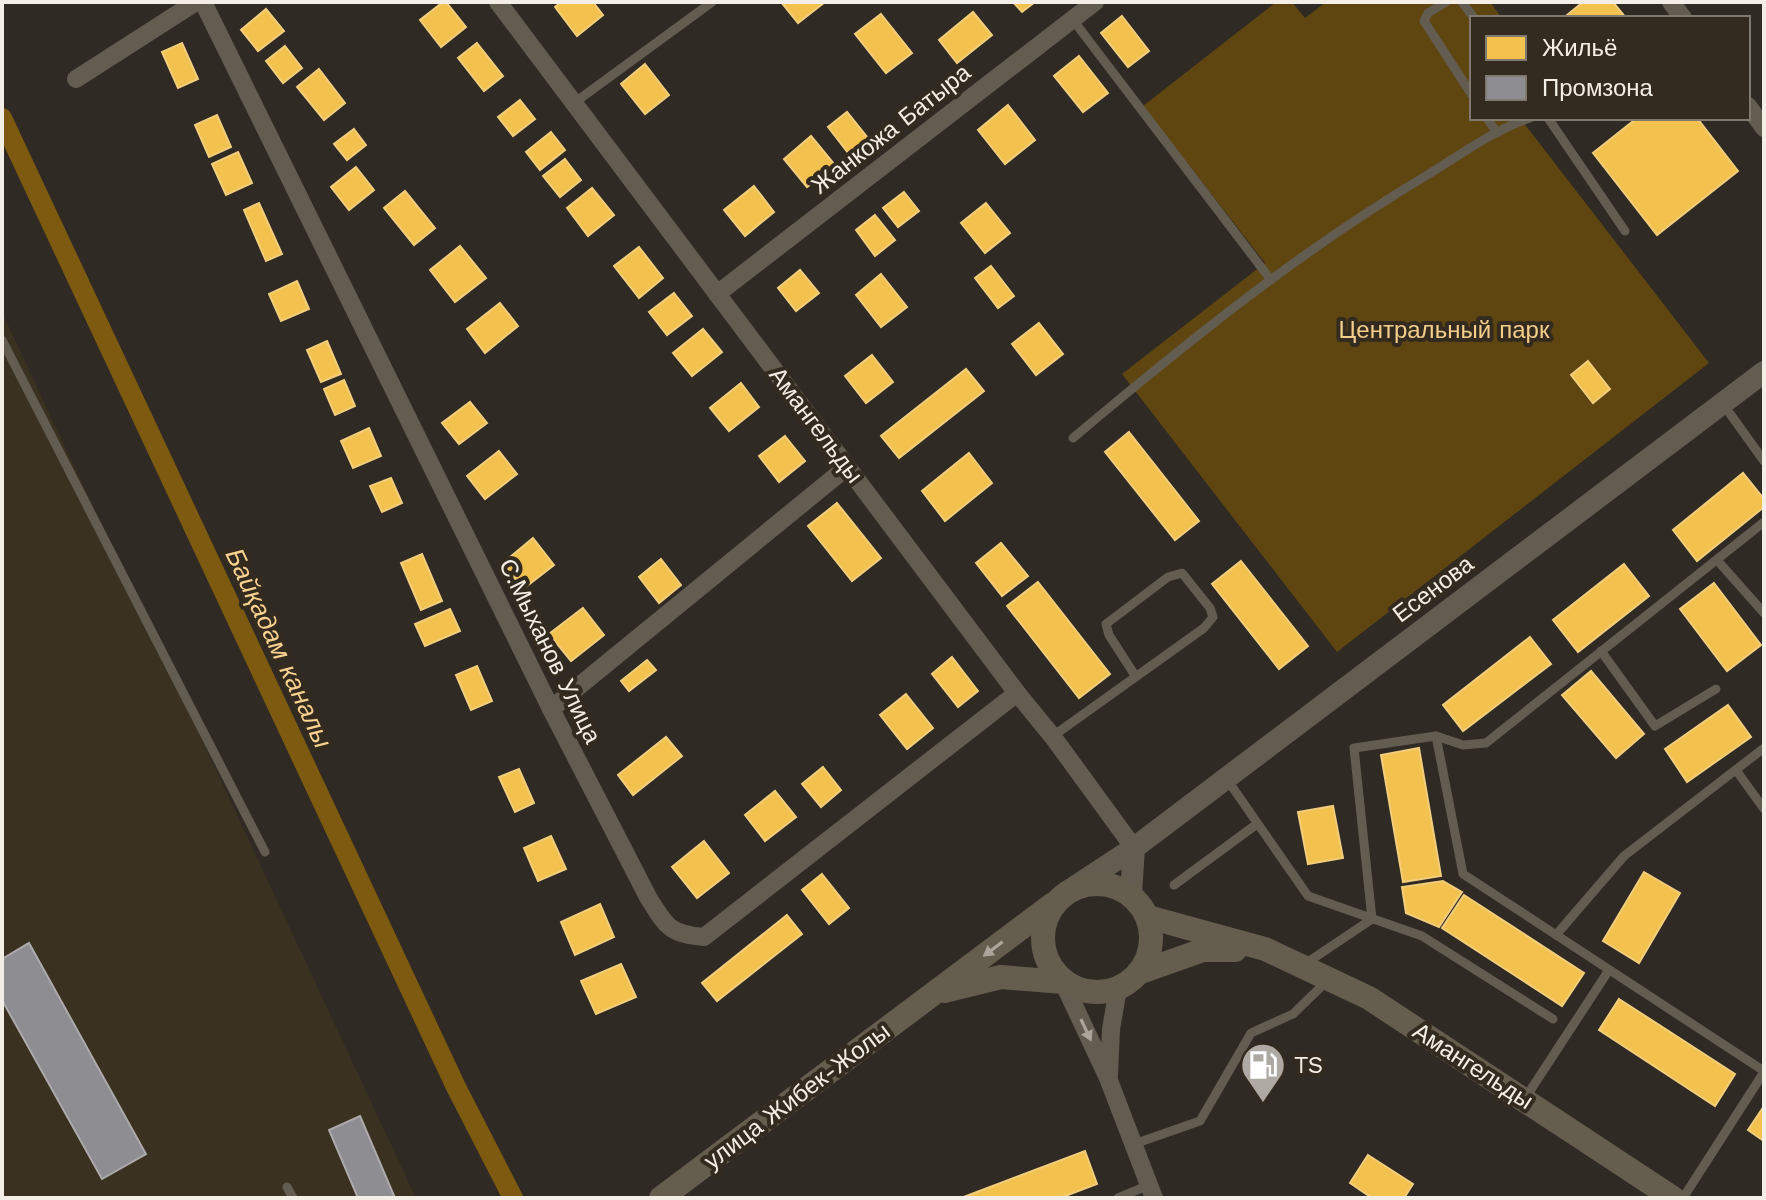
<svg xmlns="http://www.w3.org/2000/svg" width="1766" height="1200" viewBox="0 0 1766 1200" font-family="'Work Sans',sans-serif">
  <rect width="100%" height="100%" fill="#2f2a24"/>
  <!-- built -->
  <polygon fill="#3b3121" points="2,312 416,1198 2,1198"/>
  <!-- green -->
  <polygon fill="#5f4611" points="1276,2 1292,2 1305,18 1326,2 1490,2 1502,18 1472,18 1472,118 1520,118 1709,363 1337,652 1122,374 1265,263 1143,106"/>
  <!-- homes -->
  <g fill="#f2c14e" stroke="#f2ce7c" stroke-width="2">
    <polygon points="443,2 446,2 466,27 441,47 420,20"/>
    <polygon points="561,2 593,2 603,15 577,36 555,7"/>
    <polygon points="781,2 825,2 798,23"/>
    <polygon points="1013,2 1035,2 1022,12"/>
    <polygon points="1583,2 1613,2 1626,18 1570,18 1567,15"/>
    <polygon points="266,9 284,31 258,51 241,30"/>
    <polygon points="973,12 992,35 957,63 939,40"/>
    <polygon points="881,14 912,53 886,73 855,34"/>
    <polygon points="1122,16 1149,51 1128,67 1101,33"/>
    <polygon points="182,43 198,79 178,88 162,52"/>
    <polygon points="477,43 503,76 484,91 458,58"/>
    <polygon points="285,46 302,68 283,83 266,61"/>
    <polygon points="1079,56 1108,93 1083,112 1054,76"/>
    <polygon points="645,64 669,95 645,114 621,84"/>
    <polygon points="319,69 345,103 324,120 297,87"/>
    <polygon points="520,100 535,119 513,136 498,117"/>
    <polygon points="1008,105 1035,140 1005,164 978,130"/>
    <polygon points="847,112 868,138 849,154 828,127"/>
    <polygon points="217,115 231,147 209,157 195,125"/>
    <polygon points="1637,118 1697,118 1738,171 1657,235 1593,153"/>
    <polygon points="354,129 366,145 347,160 334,144"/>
    <polygon points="551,132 565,150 540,170 526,152"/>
    <polygon points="811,136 835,165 807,187 784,159"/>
    <polygon points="238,152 252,183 226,195 212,164"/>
    <polygon points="565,159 581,180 560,197 543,176"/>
    <polygon points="356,167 374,190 349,210 331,187"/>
    <polygon points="754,186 774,212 745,236 724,210"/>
    <polygon points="592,188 614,215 588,236 567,208"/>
    <polygon points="405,191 435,228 414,245 384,208"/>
    <polygon points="904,192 919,211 898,227 883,208"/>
    <polygon points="259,203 282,254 266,261 244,210"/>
    <polygon points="986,203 1010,233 985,253 961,223"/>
    <polygon points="875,215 895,240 875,256 856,230"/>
    <polygon points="460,246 486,278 455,302 430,270"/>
    <polygon points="639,247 663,278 639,298 614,266"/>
    <polygon points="991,266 1014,296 998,308 975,278"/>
    <polygon points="800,270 819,293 796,311 778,288"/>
    <polygon points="881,274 907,307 881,327 856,295"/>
    <polygon points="297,281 309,309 281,321 269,294"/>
    <polygon points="674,293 692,316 667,335 649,312"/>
    <polygon points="500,303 518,326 485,353 467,329"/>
    <polygon points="1039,323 1063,354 1036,375 1012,344"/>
    <polygon points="703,329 722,352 692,376 673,353"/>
    <polygon points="327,341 341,374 321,382 307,350"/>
    <polygon points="872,355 893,382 866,403 845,376"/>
    <polygon points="1588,361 1610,389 1593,403 1571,375"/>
    <polygon points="966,369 984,391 899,458 881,436"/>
    <polygon points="344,380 355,406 335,415 324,389"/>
    <polygon points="741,383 759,407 729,431 710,408"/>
    <polygon points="470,402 487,423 459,444 442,423"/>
    <polygon points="369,428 381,456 353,468 341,441"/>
    <polygon points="1129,432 1199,521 1175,540 1105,452"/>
    <polygon points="785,436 805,461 779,482 759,456"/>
    <polygon points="499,451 517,474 485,499 467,476"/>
    <polygon points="969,453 992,483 945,521 922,491"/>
    <polygon points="1743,473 1764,499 1764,507 1697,561 1673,530"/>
    <polygon points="391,478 402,503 382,512 370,486"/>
    <polygon points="837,503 881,558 852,581 808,526"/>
    <polygon points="533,538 554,565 523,589 503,563"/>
    <polygon points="1001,543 1028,576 1002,596 976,563"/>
    <polygon points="422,554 442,601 421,610 401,563"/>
    <polygon points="661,559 681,585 659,603 639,577"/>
    <polygon points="1241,561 1308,646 1279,669 1212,584"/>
    <polygon points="1624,564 1649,596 1578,652 1553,620"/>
    <polygon points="1038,582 1110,674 1079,698 1007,606"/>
    <polygon points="1714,583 1761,645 1727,671 1680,609"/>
    <polygon points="583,608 604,635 571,661 549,634"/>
    <polygon points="450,609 460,631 425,646 415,624"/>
    <polygon points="1530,637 1551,664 1463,731 1443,705"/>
    <polygon points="952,657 978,691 958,707 932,674"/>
    <polygon points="647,660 656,670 629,691 621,681"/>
    <polygon points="477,666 492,701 471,710 456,675"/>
    <polygon points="1591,671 1644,734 1616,758 1562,695"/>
    <polygon points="906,694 933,728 907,749 880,715"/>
    <polygon points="1728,705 1751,737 1687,782 1665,749"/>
    <polygon points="666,737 682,756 633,795 618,775"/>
    <polygon points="1419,748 1441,876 1403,882 1381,755"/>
    <polygon points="823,767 841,790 821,807 802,784"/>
    <polygon points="519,769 534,803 515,812 499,777"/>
    <polygon points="775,791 796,817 765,841 745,815"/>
    <polygon points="1333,806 1343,858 1308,864 1298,812"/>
    <polygon points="551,836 566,869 538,881 524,848"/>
    <polygon points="704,841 729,873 697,898 672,867"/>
    <polygon points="1644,872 1680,893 1639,963 1603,941"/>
    <polygon points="822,874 849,908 829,924 802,890"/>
    <polygon points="1443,881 1462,892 1439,927 1406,913 1402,887"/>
    <polygon points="1464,895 1584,973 1562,1006 1442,928"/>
    <polygon points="600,904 614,937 575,955 561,922"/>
    <polygon points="787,915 802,934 717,1001 702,983"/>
    <polygon points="621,964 636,997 596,1014 581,981"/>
    <polygon points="1619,999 1735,1074 1715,1106 1599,1030"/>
    <polygon points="1764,1106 1764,1141 1748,1130"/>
    <polygon points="1085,1151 1097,1184 1060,1198 961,1198"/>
    <polygon points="1368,1155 1413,1184 1404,1198 1372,1198 1350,1183"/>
  </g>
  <!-- industry -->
  <g fill="#8d8d92" stroke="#acaaab" stroke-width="2">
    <polygon points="29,943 146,1154 102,1179 2,1000 2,959"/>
    <polygon points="360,1116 395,1198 358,1198 329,1130"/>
  </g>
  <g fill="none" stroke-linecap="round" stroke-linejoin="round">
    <!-- canal -->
    <polyline stroke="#7d5a0f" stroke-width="20" points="2,118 456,1087 513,1198"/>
    <!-- service -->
    <g stroke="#635c51" stroke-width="9">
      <polyline points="1446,2 1428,13 1424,21 1472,95"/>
      <polyline points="1462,2 1474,18"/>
      <polyline points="1073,20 1271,280"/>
      <polyline points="574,103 712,2"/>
      <polyline points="1487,118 1497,133"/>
      <polyline points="1548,118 1625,231"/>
      <polyline points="2,340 265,852"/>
      <polyline points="1723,404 1764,461"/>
      <path d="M1073,438C1186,343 1302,249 1429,174C1461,154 1494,130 1530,118"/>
      <polyline points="1717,560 1764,613"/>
      <polyline points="1601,651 1655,726 1716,689"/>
      <polyline points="1053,736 1204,628 1213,617 1210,608 1182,573 1168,577 1106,624 1109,635 1136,677"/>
      <polyline points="1436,736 1463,745 1486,743 1764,522"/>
      <polyline points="1736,770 1764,809"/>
      <polyline points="1226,778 1308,896 1422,936 1553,1019"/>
      <polyline points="1174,885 1257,824"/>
      <polyline points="1556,935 1624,856 1764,748"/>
      <polyline points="1305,964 1372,919 1354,748 1436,736 1463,874 1764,1071"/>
      <polyline points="1526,1097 1609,970"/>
      <polyline points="1134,1144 1200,1121 1251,1033 1293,1014 1326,982"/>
      <polyline points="287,1187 293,1198"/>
      <polyline points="1118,1198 1149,1185"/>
      <polyline points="1683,1198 1764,1072"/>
    </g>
    <!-- minor -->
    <g stroke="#635c51" stroke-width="18">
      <path d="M203,2L551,709L648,897C666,926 669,934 704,937L1017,693"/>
      <polyline points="498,2 1017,693 1053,737 1134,848"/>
      <polyline points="1671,2 1683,18"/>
      <polyline points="76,79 196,2"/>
      <polyline points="1748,106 1764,128"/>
      <polyline points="717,294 1095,2"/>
      <polyline points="551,709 847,467"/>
      <polyline points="1063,982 1108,1078 1154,1198"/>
      <polyline points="1109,1075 1111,1029 1118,989"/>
    </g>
    <!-- tertiary -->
    <g stroke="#635c51" stroke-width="22">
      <polyline points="1076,886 1134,848 1764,372"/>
      <polyline points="1131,894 1134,848"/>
    </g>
    <!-- secondary -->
    <g stroke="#655d4e" stroke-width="24">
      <circle cx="1097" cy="938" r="54"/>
      <polyline points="1148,917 1265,949 1369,998 1673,1198"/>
      <polyline points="1141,972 1203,950 1235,950"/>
      <polyline points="944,991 1001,977 1063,982"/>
      <polyline points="661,1198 1053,904"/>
    </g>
  </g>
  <!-- one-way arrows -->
  <defs><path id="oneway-solid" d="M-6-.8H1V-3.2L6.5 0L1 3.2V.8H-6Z" transform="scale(2)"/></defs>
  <use fill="#aca69a" href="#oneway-solid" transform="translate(993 949) rotate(143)"/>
  <use fill="#aba59c" href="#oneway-solid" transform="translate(1086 1030) rotate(65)"/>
  <!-- icons -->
  <defs>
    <g id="fuel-pin" transform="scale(2.3)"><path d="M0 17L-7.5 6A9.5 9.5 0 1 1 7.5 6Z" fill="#aea9a2" stroke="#332b1f"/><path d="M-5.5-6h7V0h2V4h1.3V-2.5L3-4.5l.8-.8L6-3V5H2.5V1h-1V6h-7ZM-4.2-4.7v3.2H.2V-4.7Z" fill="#fff"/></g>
  </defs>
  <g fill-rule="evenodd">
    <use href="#fuel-pin" x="1263" y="1065"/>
  </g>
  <g text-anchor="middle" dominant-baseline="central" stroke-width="8" stroke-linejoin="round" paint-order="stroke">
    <!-- street labels -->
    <g font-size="24" fill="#f3eee6" stroke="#332b1f">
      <text transform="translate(891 129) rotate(-38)">Жанкожа Батыра</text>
      <text transform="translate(816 425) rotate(53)">Амангельды</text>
      <text transform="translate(1433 589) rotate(-37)">Есенова</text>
      <text transform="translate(550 651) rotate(64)">С.Мыханов Улица</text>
      <text transform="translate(1473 1066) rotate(33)">Амангельды</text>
      <text transform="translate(797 1096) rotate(-37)">улица Жибек-Жолы</text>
    </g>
    <!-- park labels -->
    <g font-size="24" fill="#f5ce8c" stroke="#332b1f">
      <text x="1444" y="330">Центральный парк</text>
    </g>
    <!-- poi labels -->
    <g font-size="24" fill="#f3eee6" stroke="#332b1f" text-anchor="start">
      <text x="1294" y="1065">TS</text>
    </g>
    <!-- water labels -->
    <g font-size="26" font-style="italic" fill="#f9d290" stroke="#332b1f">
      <text transform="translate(279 648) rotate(65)">Байқадам каналы</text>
    </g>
  </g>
  <!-- border -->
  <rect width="1766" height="1200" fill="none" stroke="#f3eee6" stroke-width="8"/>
  <!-- legend -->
  <rect x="1470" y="16" width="280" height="104" fill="#332b1f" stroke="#80796f" stroke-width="2"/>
  <rect x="1486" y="36" width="40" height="24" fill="#f2c14e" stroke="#80796f" stroke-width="2"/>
  <text x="1542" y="56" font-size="24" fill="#f3eee6">Жильё</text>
  <rect x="1486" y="76" width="40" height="24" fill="#8d8d92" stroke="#80796f" stroke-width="2"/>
  <text x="1542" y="96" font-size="24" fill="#f3eee6">Промзона</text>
</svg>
